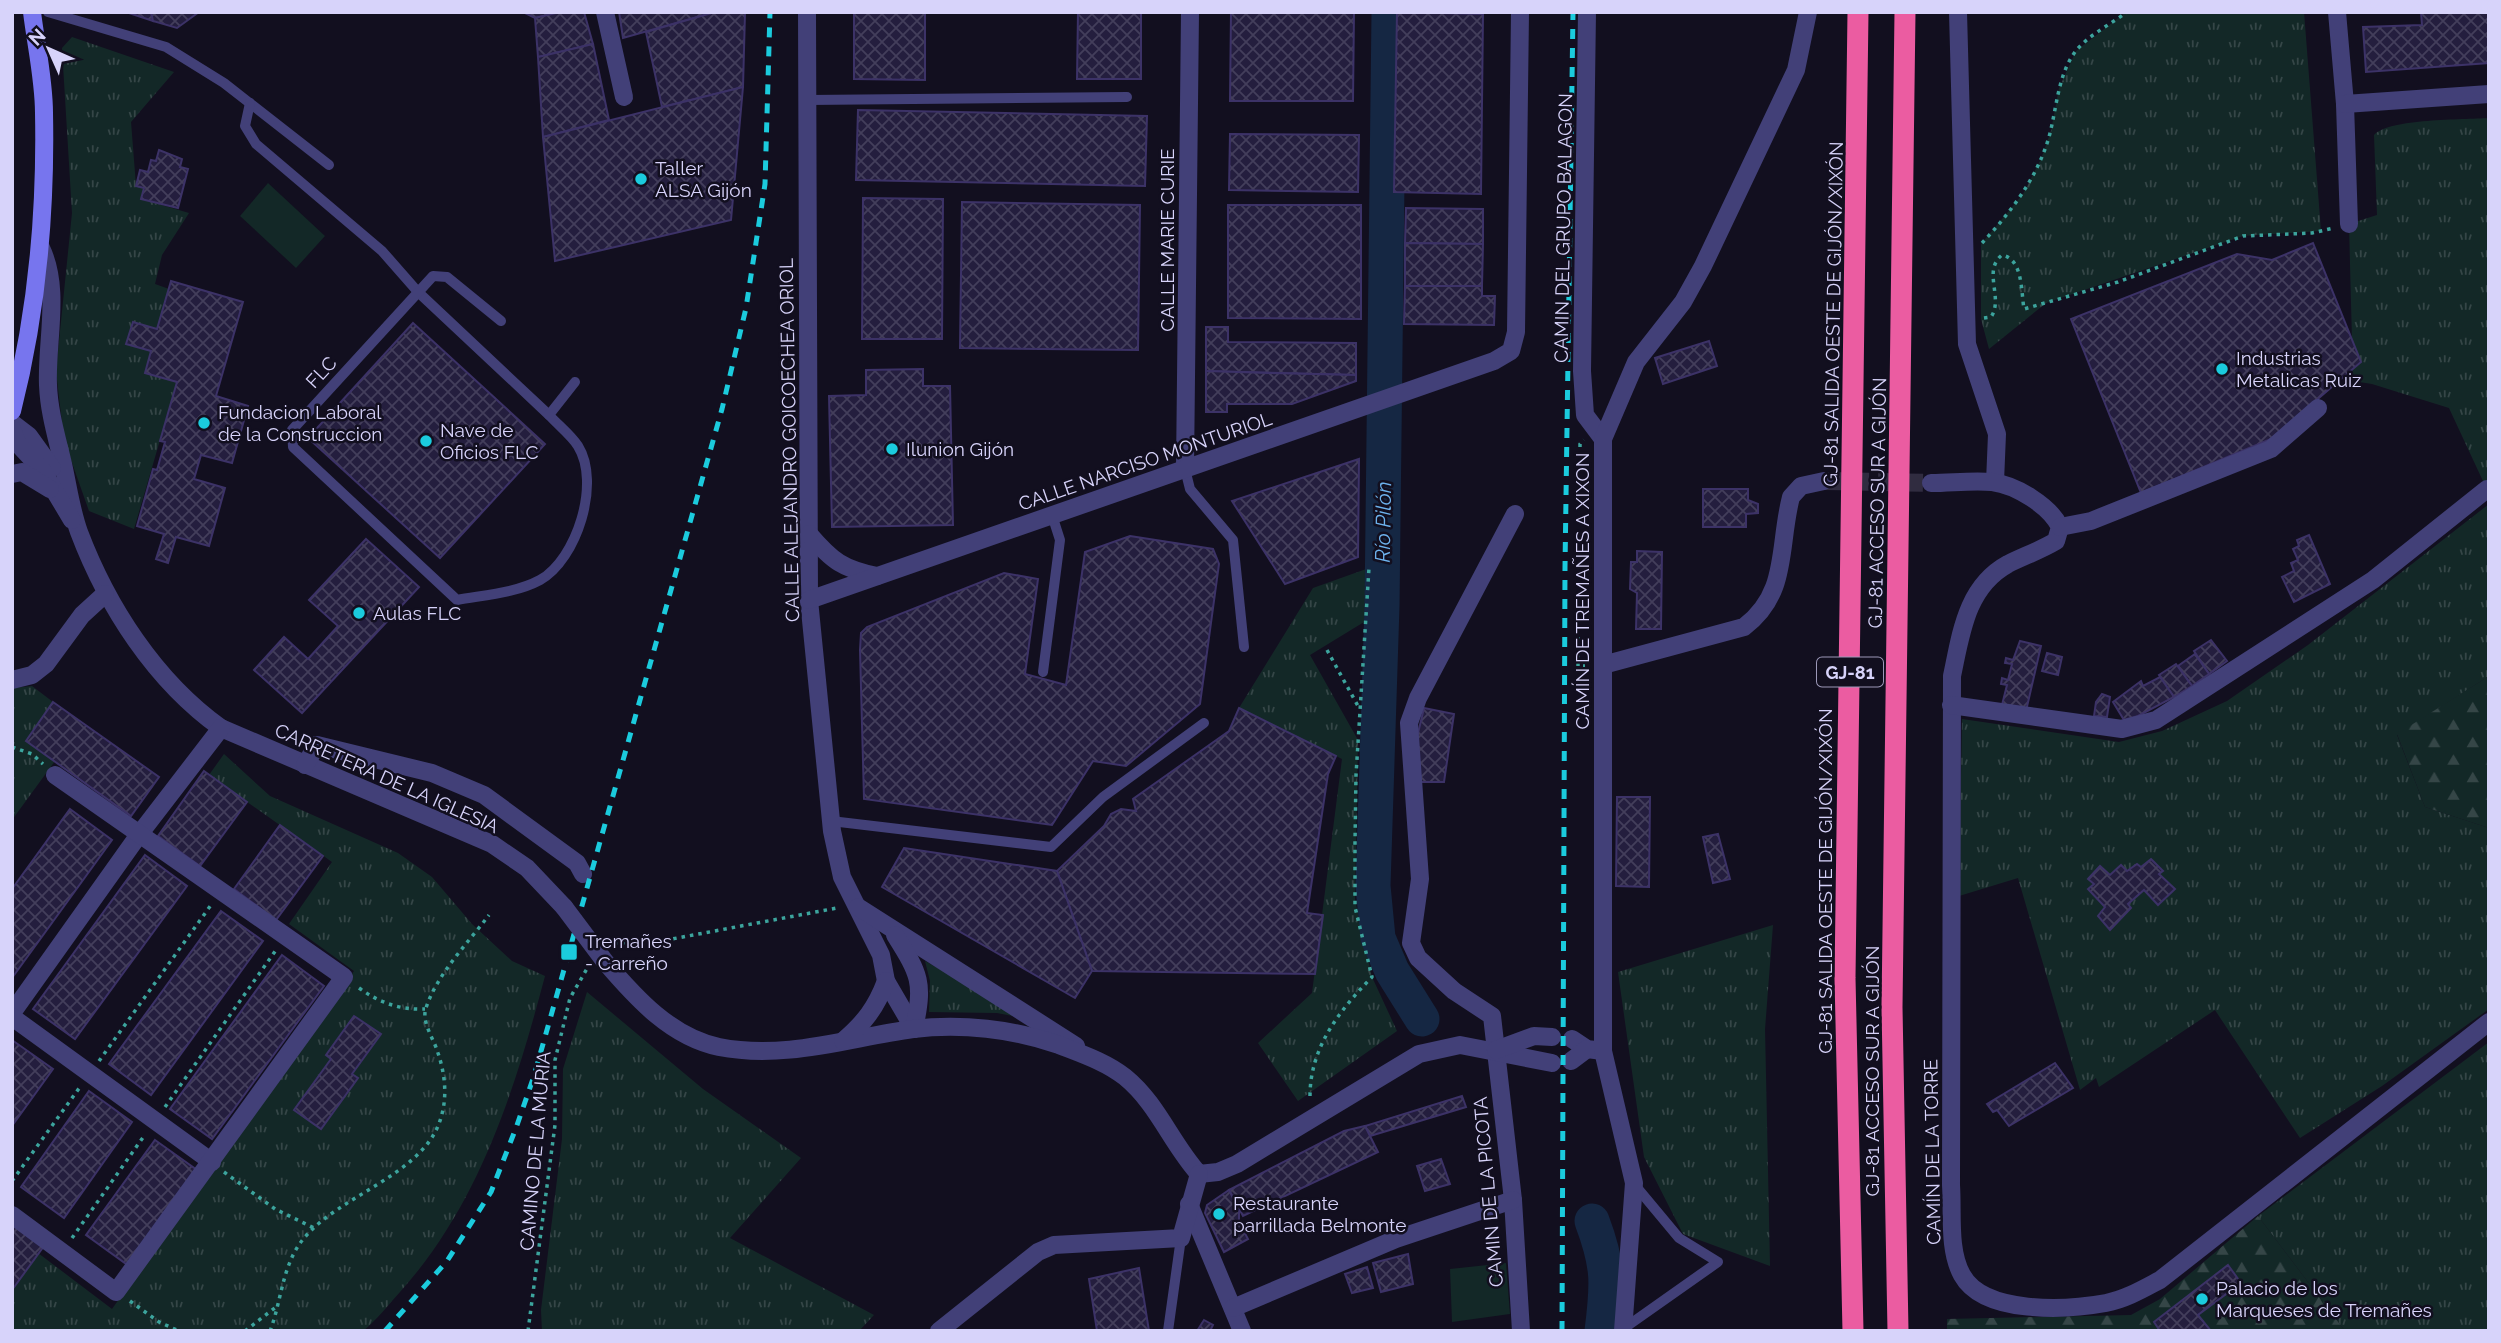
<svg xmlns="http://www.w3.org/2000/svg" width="2501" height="1343" viewBox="0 0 2501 1343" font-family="Raleway,sans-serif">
  <defs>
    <pattern id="grass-tufts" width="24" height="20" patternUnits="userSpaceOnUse" patternTransform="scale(1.75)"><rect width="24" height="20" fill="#132827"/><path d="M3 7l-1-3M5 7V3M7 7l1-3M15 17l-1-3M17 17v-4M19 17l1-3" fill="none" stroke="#354647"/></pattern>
    <pattern id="forest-firs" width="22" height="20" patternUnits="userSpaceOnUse" patternTransform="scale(1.75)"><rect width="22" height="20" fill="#132827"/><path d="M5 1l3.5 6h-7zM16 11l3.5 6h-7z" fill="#354647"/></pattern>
    <pattern id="building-cross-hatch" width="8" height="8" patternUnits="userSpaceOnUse" patternTransform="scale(1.75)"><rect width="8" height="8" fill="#241e3e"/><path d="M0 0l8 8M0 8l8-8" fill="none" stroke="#433e5b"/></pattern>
  </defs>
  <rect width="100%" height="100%" fill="#120f1f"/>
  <!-- grass -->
  <g fill="url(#grass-tufts)">
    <polygon points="2126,12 2304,12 2321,231 2243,236 2046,303 1989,349 1981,319 1981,244 2023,194 2041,159 2051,131 2059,88 2076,51"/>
    <polygon points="72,37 174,72 131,122 136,186 144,188 141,199 189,213 162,255 155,284 169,289 157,329 133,322 151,351 145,373 177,382 134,529 89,511 64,440 56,371 72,213 62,48"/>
    <path d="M2489,118V494L2449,408L2372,384L2347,380L2345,376L2352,340L2349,224L2377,215L2374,135C2390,118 2463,120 2489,118Z"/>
    <polygon points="2489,504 2489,676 2397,735 2425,807 2489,828 2489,1009 2382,1086 2300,1138 2215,1010 2099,1087 2096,1078 2080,1090 2018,878 1959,896 1962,719 2119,742 2162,731 2227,701 2308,645"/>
    <polygon points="1369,568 1364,622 1310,655 1358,740 1355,900 1372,977 1397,1031 1298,1101 1258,1043 1312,993 1342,759 1239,708 1313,588"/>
    <polygon points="32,686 53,702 26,741 55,761 12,820 12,688"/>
    <path d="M224,754L270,796L398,853L432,877L472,924L512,961L545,976C515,1089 480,1203 400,1292C388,1305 377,1320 363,1331H12V1290L38,1253L112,1309L354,971L289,924L332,862L209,775Z"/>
    <polygon points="1773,925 1765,1029 1770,1266 1683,1234 1644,1157 1618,972"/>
    <polygon points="925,961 1029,1019 997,1013 929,1012 930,981"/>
    <polygon points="587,992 703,1089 801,1158 730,1238 874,1315 859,1331 542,1331 541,1310 562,1139 563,1069"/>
    <polygon points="2489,1042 2489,1331 2345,1331 2258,1216"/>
  </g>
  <!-- forest -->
  <g fill="url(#forest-firs)">
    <polygon points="2489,676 2489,828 2425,807 2397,734"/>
    <polygon points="2258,1216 2345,1331 1947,1331 1947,1319 2131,1315 2160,1299"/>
  </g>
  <!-- garden -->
  <g fill="#132827">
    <polygon points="268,183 325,236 296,268 240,216"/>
    <polygon points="1506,1263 1510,1314 1452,1322 1450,1269"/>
  </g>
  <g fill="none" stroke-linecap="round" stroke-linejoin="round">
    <!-- river -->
    <g stroke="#152743" stroke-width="35">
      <polyline points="1389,12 1382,606 1373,886 1378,938 1392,971 1422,1019"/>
      <path d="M1592,1221C1609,1266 1608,1284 1602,1331"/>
    </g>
  </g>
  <!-- building -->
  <g fill="url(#building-cross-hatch)" stroke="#3c3267" stroke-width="2">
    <polygon points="126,12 151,12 153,21"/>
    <polygon points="151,12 199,12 177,28 153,21"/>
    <polygon points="523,12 560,12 535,18"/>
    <polygon points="560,12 584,12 593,44 538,57 535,18"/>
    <polygon points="619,12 715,12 623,38"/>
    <polygon points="715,12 745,13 743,87 662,107 646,32"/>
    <polygon points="854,12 925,12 925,80 854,79"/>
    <polygon points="1078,12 1141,12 1141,79 1077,79"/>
    <polygon points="1231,12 1354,12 1353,101 1230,101"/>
    <polygon points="1397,12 1483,14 1481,194 1394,192"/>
    <polygon points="2421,12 2489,12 2489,63 2366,72 2363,27 2422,25"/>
    <polygon points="593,44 609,120 543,137 538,57"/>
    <polygon points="743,87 731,220 555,261 543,137"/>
    <polygon points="858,110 1147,116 1145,186 856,180"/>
    <polygon points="1230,134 1359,135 1358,192 1229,190"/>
    <polygon points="159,150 182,159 180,167 188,169 178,208 141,199 144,188 136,186 140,170 148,172 151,160 156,161"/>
    <polygon points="863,198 943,199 942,339 862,339"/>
    <polygon points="962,202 1140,205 1138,350 960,348"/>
    <polygon points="1228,205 1361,205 1361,319 1228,318"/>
    <polygon points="1406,208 1483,209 1483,244 1405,243"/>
    <polygon points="1405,243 1483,244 1482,286 1405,286"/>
    <polygon points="2313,243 2361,362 2271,439 2141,493 2071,319 2237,254 2272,260"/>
    <polygon points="171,281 243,302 216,396 248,406 232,463 201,455 194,479 225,488 209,546 176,537 168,563 156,559 164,534 137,526 153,469 157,470 165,442 160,441 177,382 145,373 151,351 126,344 133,322 157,329"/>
    <polygon points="1405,286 1482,286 1482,296 1495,296 1494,325 1404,324"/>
    <polygon points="413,323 545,444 440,558 308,438"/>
    <polygon points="1206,327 1228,327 1228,342 1356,343 1356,375 1206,371"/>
    <polygon points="1709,341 1717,366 1663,384 1655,358"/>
    <polygon points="923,369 923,386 950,386 953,525 832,527 829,396 866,395 866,370"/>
    <polygon points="1206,371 1268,373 1356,375 1356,381 1292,404 1227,404 1227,412 1206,412"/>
    <polygon points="1359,459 1358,557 1285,584 1232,501"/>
    <polygon points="1703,489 1748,489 1748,500 1758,504 1758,513 1746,514 1746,527 1703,527"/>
    <polygon points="2309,535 2330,584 2294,602 2282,577 2294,571 2291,563 2298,560 2293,549 2299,546 2297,540"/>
    <polygon points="1130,536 1213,549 1219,564 1200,704 1126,766 1093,761 1052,825 864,799 860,650 861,633 867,627 1004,573 1038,579 1025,674 1066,685 1085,552"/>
    <polygon points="366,539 419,587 302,713 254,670 284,637 308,659 338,626 309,600"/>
    <polygon points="1637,551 1662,552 1661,629 1636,629 1637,593 1630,589 1631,562 1637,562"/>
    <polygon points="2211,640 2227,661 2209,674 2194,651"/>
    <polygon points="2020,641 2041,646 2026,711 2002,705 2007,685 2001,684 2002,678 2008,680 2012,664 2005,663 2006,658 2013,660"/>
    <polygon points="2047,653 2062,657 2058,675 2042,671"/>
    <polygon points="2195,654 2209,674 2192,686 2178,666"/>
    <polygon points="2176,664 2192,686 2174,697 2159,675"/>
    <polygon points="2160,677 2174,697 2138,716 2124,720 2113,702 2141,681 2143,686"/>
    <polygon points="2102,694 2110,697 2107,717 2094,716 2096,702"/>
    <polygon points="53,702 159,777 131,816 26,741"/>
    <polygon points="1239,708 1336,756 1328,774 1307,913 1323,915 1315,974 1092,971 1057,871 1104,826 1111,814 1121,809 1136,811 1133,799 1229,731"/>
    <polygon points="1424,708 1454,714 1444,782 1420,782 1415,746"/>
    <polygon points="204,771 247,802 200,866 158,836"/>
    <polygon points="1617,797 1650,797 1649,887 1616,886"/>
    <polygon points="70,809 112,840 12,978 12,889"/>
    <polygon points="280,825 323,856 276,920 234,889"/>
    <polygon points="1718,834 1730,879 1713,883 1703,837"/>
    <polygon points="904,848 1057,871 1092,971 1075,998 882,887"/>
    <polygon points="145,855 187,886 75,1039 33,1009"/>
    <polygon points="2151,859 2163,871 2159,874 2175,889 2158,905 2144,890 2128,904 2131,908 2110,930 2098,916 2105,907 2088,889 2094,884 2088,879 2100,866 2110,875 2121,865 2127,871 2137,864 2141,867"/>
    <polygon points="221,911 263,941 151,1095 109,1064"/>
    <polygon points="282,955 324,986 212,1139 170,1109"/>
    <polygon points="354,1016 381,1034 352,1074 358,1078 321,1129 294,1110 331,1059 326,1055"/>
    <polygon points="12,1040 53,1069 12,1126"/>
    <polygon points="2055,1063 2073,1088 2009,1126 1997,1110 1993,1112 1987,1104"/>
    <polygon points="89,1091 132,1122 64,1218 21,1187"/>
    <polygon points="1462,1096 1466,1107 1370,1136 1365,1126"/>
    <polygon points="1365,1126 1378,1152 1243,1216 1229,1190 1344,1131"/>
    <polygon points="155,1140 197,1170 129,1266 86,1235"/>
    <polygon points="1441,1159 1450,1184 1425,1191 1417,1166"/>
    <polygon points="1229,1190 1239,1210 1239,1222 1248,1239 1224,1252 1205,1213 1207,1205"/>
    <polygon points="12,1224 44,1246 12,1290"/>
    <polygon points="1408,1254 1413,1284 1381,1292 1373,1263"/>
    <polygon points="2228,1265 2241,1283 2198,1315 2211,1331 2160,1331 2154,1322"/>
    <polygon points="1367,1267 1373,1288 1352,1293 1345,1274"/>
    <polygon points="1139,1268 1149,1331 1097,1331 1089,1279"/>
    <polygon points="1204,1320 1213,1325 1210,1331 1197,1331"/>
  </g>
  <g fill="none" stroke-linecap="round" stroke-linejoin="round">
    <!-- street-tunnel -->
    <polyline stroke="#302c40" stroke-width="18" stroke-dasharray="18 9" stroke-linecap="butt" points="1824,481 1931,483"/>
    <!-- path -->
    <g stroke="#3ca49d" stroke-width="3.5" stroke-dasharray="3.5 5" stroke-linecap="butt">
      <path d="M1982,243C2012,211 2041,173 2051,129C2057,103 2059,74 2075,52C2087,36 2111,24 2127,12"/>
      <path d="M1984,318L1991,317C2004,298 1982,271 2002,255C2023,259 2021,291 2024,309L2118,282L2243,236L2312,233L2334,228"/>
      <polyline points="1580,464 1580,444 1584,440"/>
      <polyline points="1578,637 1578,666 1585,666"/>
      <polyline points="1327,650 1358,706"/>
      <polyline points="12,747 32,754 43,764"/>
      <polyline points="614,943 656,942 837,908"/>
      <path d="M359,988C380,1003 400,1010 425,1009"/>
      <polyline points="99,1061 211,905"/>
      <path d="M1310,1096C1310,1047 1340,1010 1372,977L1355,907V843L1356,775L1369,568"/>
      <polyline points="165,1107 276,950"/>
      <polyline points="224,1172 275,1209 314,1228"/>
      <polyline points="12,1181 80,1087"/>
      <polyline points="72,1238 144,1136"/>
      <polyline points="130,1301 159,1322 179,1331"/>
      <polyline points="245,1331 276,1307"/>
      <path d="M270,1331C282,1300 282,1263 305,1237C340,1196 417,1176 438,1126C448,1102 446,1077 438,1053C434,1039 421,1022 426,1008C437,974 468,943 489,915"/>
      <polyline points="528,1331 555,1125 555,1060 570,998 588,967"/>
    </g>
    <!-- lane -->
    <g stroke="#424078" stroke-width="10">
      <polyline points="48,12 166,47 224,83 329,165"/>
      <polyline points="808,100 1127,97"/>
      <polyline points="250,103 245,126 256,144 382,251 418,292 549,415"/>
      <path d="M501,321L447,277L433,276L292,430L293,447L457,600C484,595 516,593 540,580C577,559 601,483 578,446C571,435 558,425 549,415L575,382"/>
      <polyline points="1185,469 1190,489 1233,540 1244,647"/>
      <polyline points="1043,672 1060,540 1052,515"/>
      <polyline points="831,821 1051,847 1103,797 1204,723"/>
      <polyline points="1623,1329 1718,1262 1679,1238 1634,1184"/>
      <polyline points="1168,1331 1181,1238"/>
    </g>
    <!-- street -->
    <g stroke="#424078" stroke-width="18">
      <polyline points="605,12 624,97"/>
      <polyline points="807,12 809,600 832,831 842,877 881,955 886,981 914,1029"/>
      <polyline points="1587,12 1582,371 1585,415 1603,439"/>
      <polyline points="1958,12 1967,344 1997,434 1995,482"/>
      <polyline points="2337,12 2345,104 2349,224"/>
      <polyline points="2345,104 2489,94"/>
      <path d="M41,248C61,289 46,342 48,385C49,412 57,438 63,464C68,486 71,510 79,532C107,606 155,681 221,728L492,844L527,868L564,907"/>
      <polyline points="12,423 29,436 52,468"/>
      <polyline points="12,429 17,443 42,470 72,520"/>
      <polyline points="1185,469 1190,12"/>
      <polyline points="12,474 22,472 50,489"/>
      <path d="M1931,483C1951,483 1973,480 1992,482C2016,485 2050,506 2060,527L2056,541C2041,550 2024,556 2008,564C1966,587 1961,634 1952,676L1951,1185C1953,1213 1948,1250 1962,1275C1984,1315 2067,1310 2106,1303C2126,1299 2143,1289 2160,1280L2489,1022"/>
      <polyline points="1515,514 1418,698 1409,723 1420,879 1411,943 1418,958 1454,991 1492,1016 1513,1200 1521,1331"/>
      <polyline points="2060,527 2091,521 2271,449 2318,408"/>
      <path d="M809,534C832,561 843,569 877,576"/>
      <polyline points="809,600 1494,361 1511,351 1516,332 1520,12"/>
      <path d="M1603,665L1744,627C1789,593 1778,547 1791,497L1801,486L1824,481"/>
      <polyline points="12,680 32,675 46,664 82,615 105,594"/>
      <polyline points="1951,705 2122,729 2156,720 2373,580 2487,489"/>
      <polyline points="305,765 317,745 432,773 484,795 577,863 583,874"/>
      <polyline points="858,907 1076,1046"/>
      <path d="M895,935C920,975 924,982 914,1029"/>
      <path d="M606,963C636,998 671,1037 719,1047C785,1060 848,1038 913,1029C961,1023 1013,1029 1059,1045C1082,1054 1106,1062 1125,1077C1158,1104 1171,1143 1199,1174L1218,1172L1237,1164L1419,1054L1460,1045L1552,1063"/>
      <polyline points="12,1013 138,836 221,728"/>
      <polyline points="12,1017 212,1162"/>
      <polyline points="1572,1039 1587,1049 1603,1051"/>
      <path d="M843,1041C864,1023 876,1008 886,981"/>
      <polyline points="1496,1050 1534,1036 1552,1037"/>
      <polyline points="1571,1061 1587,1049"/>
      <polyline points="1189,1204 1242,1331"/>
      <polyline points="12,1215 116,1292 344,977 55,775"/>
      <polyline points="1233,1308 1396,1239 1513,1200"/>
      <polyline points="939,1331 1038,1252 1054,1245 1181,1238 1199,1174"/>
      <polyline points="1623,1331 1634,1183 1603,1051 1603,439 1636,362 1683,302 1703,266 1796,70 1808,12"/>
    </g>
    <!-- secondary -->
    <path stroke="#7775ee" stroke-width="18" d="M12,411C37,313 46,215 44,113C44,80 36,45 32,12"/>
    <!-- highway -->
    <g stroke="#eb5ca1" stroke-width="21">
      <polyline points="1853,1331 1845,978 1858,12"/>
      <polyline points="1898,1331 1892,1007 1905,12"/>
    </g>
    <!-- rail -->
    <g stroke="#1bcbdd" stroke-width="5" stroke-dasharray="10 9" stroke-linecap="butt">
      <polyline points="385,1331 447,1261 491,1192 516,1128 534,1076 722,409 746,308 765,184 770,12"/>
      <polyline points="1562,1331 1565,567 1573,12"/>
    </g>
    <!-- street-bridge -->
    <polyline stroke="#424078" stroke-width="18" points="564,907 606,963"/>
  </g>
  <!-- markers -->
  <g fill="#1bcbdd" stroke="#120f1f" stroke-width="2.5">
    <circle cx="641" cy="179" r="7"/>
    <circle cx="2222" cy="369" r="7"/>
    <circle cx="204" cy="423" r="7"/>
    <circle cx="426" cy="441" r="7"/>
    <circle cx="892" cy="449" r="7"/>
    <circle cx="359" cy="613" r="7"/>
    <rect x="560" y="943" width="18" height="18" rx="3.5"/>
    <circle cx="1219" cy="1214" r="7"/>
    <circle cx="2202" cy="1299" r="7"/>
  </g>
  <g text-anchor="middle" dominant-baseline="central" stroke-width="5" stroke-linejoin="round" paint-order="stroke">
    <!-- shield labels -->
    <rect fill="#120f1f" stroke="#9c98b8" stroke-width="2" x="1817" y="657.5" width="66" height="29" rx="5"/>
    <g font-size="18" font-weight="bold" fill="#d7d3fa">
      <text x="1850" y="672">GJ-81</text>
    </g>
    <!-- poi labels -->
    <g font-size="19" fill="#d7d3fa" stroke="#120f1f" text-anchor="start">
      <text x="655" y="168">Taller<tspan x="655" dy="22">ALSA Gijón</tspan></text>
      <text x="2236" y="358">Industrias<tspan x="2236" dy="22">Metalicas Ruiz</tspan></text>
      <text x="218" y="412">Fundacion Laboral<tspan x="218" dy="22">de la Construccion</tspan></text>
      <text x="440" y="430">Nave de<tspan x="440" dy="22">Oficios FLC</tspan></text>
      <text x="906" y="449">Ilunion Gijón</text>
      <text x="373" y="613">Aulas FLC</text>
      <text x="585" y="941">Tremañes<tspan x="585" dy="22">- Carreño</tspan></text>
      <text x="1233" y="1203">Restaurante<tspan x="1233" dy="22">parrillada Belmonte</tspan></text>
      <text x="2216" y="1288">Palacio de los<tspan x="2216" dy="22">Marqueses de Tremañes</tspan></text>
    </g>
    <!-- street labels -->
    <g font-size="19" fill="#d7d3fa" stroke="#120f1f">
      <text transform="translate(1563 228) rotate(-89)">CAMIN DEL GRUPO BALAGON</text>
      <text transform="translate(1167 240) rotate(-90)">CALLE MARIE CURIE</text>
      <text transform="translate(1833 314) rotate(-89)">GJ-81 SALIDA OESTE DE GIJÓN/XIXÓN</text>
      <text transform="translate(321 372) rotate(-47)">FLC</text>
      <text transform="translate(789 440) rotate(-91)">CALLE ALEJANDRO GOICOECHEA ORIOL</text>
      <text transform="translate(1145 461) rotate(-19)">CALLE NARCISO MONTURIOL</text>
      <text transform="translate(1877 503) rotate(-89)">GJ-81 ACCESO SUR A GIJÓN</text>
      <text transform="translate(1582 591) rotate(-90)">CAMÍN DE TREMAÑES A XIXON</text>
      <text transform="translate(387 778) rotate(24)">CARRETERA DE LA IGLESIA</text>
      <text transform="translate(1825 881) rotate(-90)">GJ-81 SALIDA OESTE DE GIJÓN/XIXÓN</text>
      <text transform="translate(1872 1071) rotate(-90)">GJ-81 ACCESO SUR A GIJÓN</text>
      <text transform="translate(535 1151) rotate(-85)">CAMINO DE LA MURIA</text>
      <text transform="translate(1932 1152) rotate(-91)">CAMÍN DE LA TORRE</text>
      <text transform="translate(1488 1192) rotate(-95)">CAMIN DE LA PICOTA</text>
    </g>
    <!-- water labels -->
    <g font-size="21" font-style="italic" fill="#6db2ed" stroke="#120f1f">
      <text transform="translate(1383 522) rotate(-89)">Río Pilón</text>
    </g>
  </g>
  <!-- border -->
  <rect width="2501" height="1343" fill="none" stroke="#d7d3fa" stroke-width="28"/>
  <!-- north arrow -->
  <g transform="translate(49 49) rotate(315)" stroke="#120f1f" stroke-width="5" paint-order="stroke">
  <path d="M0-5L12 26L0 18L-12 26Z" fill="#d7d3fa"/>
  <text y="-10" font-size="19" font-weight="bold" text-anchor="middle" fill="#d7d3fa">N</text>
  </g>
</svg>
